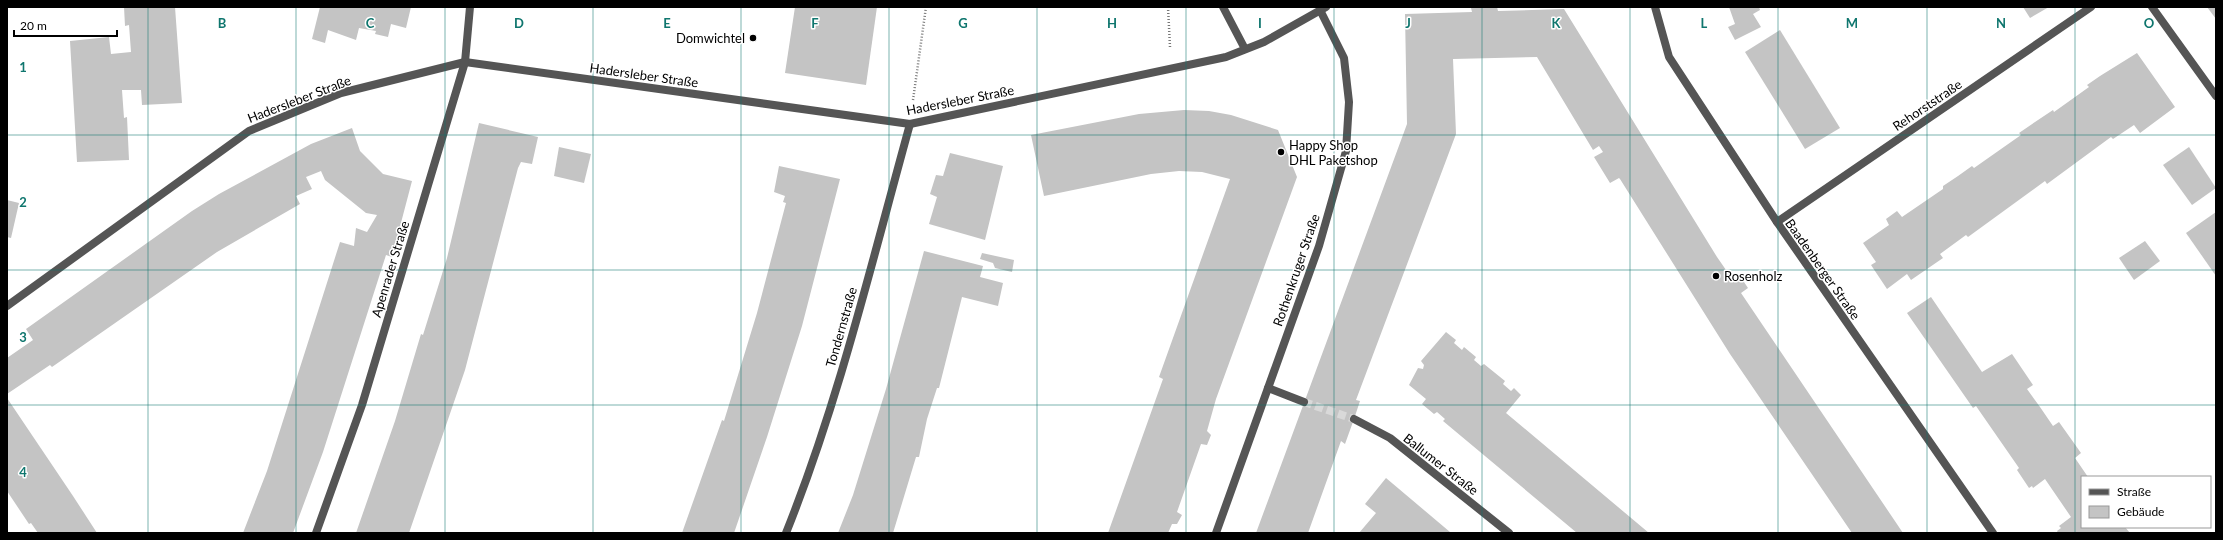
<svg xmlns="http://www.w3.org/2000/svg" width="2223" height="540" viewBox="0 0 2223 540" font-family="Lato,sans-serif">
  <rect width="100%" height="100%" fill="#fff"/>
  <!-- building -->
  <g fill="#c4c4c4">
    <polygon points="124,7 175,7 182,103 142,105 141,90 122,90 124,118 127,117 129,160 77,162 70,41 109,37 111,54 131,52 129,25 125,26"/>
    <polygon points="320,7 411,7 406,28 391,24 388,37 375,34 376,31 359,28 356,40 328,30 325,43 312,39"/>
    <polygon points="795,7 877,7 866,85 785,73"/>
    <polygon points="1491,7 1497,7 1498,11 1564,9 1717,257 1733,280 1740,276 1748,288 1741,293 1903,533 1852,533 1730,354 1620,179 1619,178 1610,183 1594,157 1603,152 1599,146 1593,150 1537,57 1453,59 1456,134 1356,400 1360,401 1354,419 1345,444 1341,441 1308,533 1256,533 1407,124 1405,14 1472,12 1471,8"/>
    <polygon points="1729,7 1759,7 1760,10 1753,14 1761,27 1735,40 1728,27 1735,24"/>
    <polygon points="2023,7 2049,7 2030,18"/>
    <polygon points="2207,7 2216,7 2216,19"/>
    <polygon points="1780,30 1840,128 1805,149 1745,52"/>
    <polygon points="2137,53 2175,107 2140,133 2134,125 2113,139 2111,137 2047,184 2045,181 1968,237 1966,235 1940,254 1943,258 1911,280 1907,274 1887,289 1871,265 1876,262 1863,243 1889,225 1886,219 1897,211 1902,217 1943,189 1943,186 1958,176 1972,166 1974,168 2021,135 2019,133 2035,122 2053,110 2054,112 2089,87 2087,85 2100,76"/>
    <polygon points="1184,110 1209,111 1231,115 1278,130 1297,177 1216,399 1207,431 1211,435 1207,445 1201,444 1177,512 1182,515 1177,524 1172,524 1168,533 1108,533 1163,379 1159,377 1230,179 1202,172 1179,171 1151,174 1044,196 1031,135 1139,114"/>
    <polygon points="479,123 538,137 532,164 521,162 518,168 465,370 409,533 356,533 395,421 421,334 423,335 447,258"/>
    <polygon points="352,128 360,151 383,174 412,181 392,257 386,255 323,452 293,533 243,533 267,471 340,242 354,246 356,228 367,232 377,215 366,213 325,180 321,171 306,177 312,189 296,196 300,204 217,252 52,367 50,365 7,394 7,358 33,340 26,329 192,211 219,194 311,144"/>
    <polygon points="559,147 591,154 584,183 554,176"/>
    <polygon points="2189,147 2216,188 2192,205 2163,165"/>
    <polygon points="950,153 1003,166 985,240 929,224 937,197 930,194 936,175 943,176"/>
    <polygon points="779,166 840,179 802,326 767,437 734,533 682,533 722,420 724,421 757,313 786,203 783,202 785,196 774,192"/>
    <polygon points="7,200 19,203 11,238 7,237"/>
    <polygon points="2216,212 2216,276 2186,233"/>
    <polygon points="2145,241 2160,261 2134,280 2119,258"/>
    <polygon points="924,251 983,266 980,277 1003,283 998,306 962,297 939,388 937,388 927,419 919,457 916,457 893,533 838,533 853,495 886,389"/>
    <polygon points="982,253 1014,260 1012,272 995,268 993,263 980,259"/>
    <polygon points="1931,297 1982,372 2012,354 2033,385 2027,389 2040,407 2053,426 2059,422 2081,453 2075,458 2088,477 2082,477 2082,527 2125,527 2130,533 2058,533 2057,531 2061,528 2059,526 2071,517 2045,479 2033,488 2032,486 2029,488 2017,470 2019,468 1976,406 1973,408 1907,313"/>
    <polygon points="1446,332 1456,340 1454,343 1462,350 1464,347 1476,357 1474,360 1481,366 1484,364 1505,381 1503,384 1511,391 1514,388 1521,395 1506,413 1649,533 1577,533 1443,421 1445,419 1437,412 1434,414 1422,404 1426,399 1409,385 1418,368 1423,369 1424,365 1421,361"/>
    <polygon points="7,398 73,496 97,533 38,533 31,523 29,524 7,491"/>
    <polygon points="1386,478 1450,532 1452,533 1359,533 1376,513 1365,504"/>
  </g>
  <g fill="none" stroke-linecap="round" stroke-linejoin="round">
    <!-- minor-tunnel -->
    <polyline stroke="#d9d9d9" stroke-width="8" stroke-dasharray="8 4" stroke-linecap="butt" points="1304,402 1354,419"/>
    <!-- path -->
    <g stroke="#777" stroke-width="2.5" stroke-dasharray="1 2" stroke-linecap="butt">
      <polyline points="1168,7 1170,47"/>
      <polyline points="913,100 926,7"/>
    </g>
    <!-- service -->
    <g stroke="#555" stroke-width="8">
      <polyline points="1223,7 1245,49"/>
      <polyline points="465,62 470,7"/>
    </g>
    <!-- minor -->
    <g stroke="#555" stroke-width="8">
      <polyline points="1655,7 1669,57 1777,222 1993,533"/>
      <polyline points="2152,7 2216,96"/>
      <polyline points="1777,222 2091,7"/>
      <polyline points="7,306 249,131 341,93 465,62 910,124 1226,57 1264,42 1326,7"/>
      <polyline points="1268,388 1304,402"/>
      <polyline points="1354,419 1390,438 1509,533"/>
      <polyline points="316,533 362,405 465,62"/>
      <path d="M786,533C839,401 872,261 910,124"/>
      <polyline points="1216,533 1319,246 1346,151 1349,102 1344,58 1320,10"/>
    </g>
  </g>
  <!-- grid -->
  <path fill="none" stroke="#0f766e" stroke-width="1" stroke-opacity="0.55" d="M148,7V533M296,7V533M445,7V533M593,7V533M741,7V533M889,7V533M1037,7V533M1186,7V533M1334,7V533M1482,7V533M1630,7V533M1778,7V533M1927,7V533M2075,7V533M7,135H2216M7,270H2216M7,405H2216"/>
  <!-- markers -->
  <g fill="#000" stroke="#fff" stroke-width="1.5">
    <circle cx="753" cy="38" r="4"/>
    <circle cx="1281" cy="152" r="4"/>
    <circle cx="1716" cy="276" r="4"/>
  </g>
  <g text-anchor="middle" dominant-baseline="central" stroke-width="3" stroke-linejoin="round" paint-order="stroke">
    <!-- poi labels -->
    <g font-size="13" fill="#000" stroke="#fff" text-anchor="start">
      <text x="745" y="38" text-anchor="end">Domwichtel</text>
      <text x="1289" y="145">Happy Shop<tspan x="1289" dy="15">DHL Paketshop</tspan></text>
      <text x="1724" y="276">Rosenholz</text>
    </g>
    <!-- street labels -->
    <g font-size="13" fill="#000" stroke="#fff">
      <text transform="translate(644 75) rotate(8)">Hadersleber Straße</text>
      <text transform="translate(299 99) rotate(-21)">Hadersleber Straße</text>
      <text transform="translate(960 100) rotate(-11)">Hadersleber Straße</text>
      <text transform="translate(1927 105) rotate(-34)">Rehorststraße</text>
      <text transform="translate(390 269) rotate(-73)">Apenrader Straße</text>
      <text transform="translate(1823 269) rotate(55)">Baadenberger Straße</text>
      <text transform="translate(1296 270) rotate(-71)">Rothenkruger Straße</text>
      <text transform="translate(841 327) rotate(-74)">Tondernstraße</text>
      <text transform="translate(1441 464) rotate(38)">Ballumer Straße</text>
    </g>
  </g>
  <g font-size="13" text-anchor="middle" font-weight="bold" fill="#0f766e" stroke="#fff" stroke-width="3" stroke-linejoin="round" paint-order="stroke">
    <text x="222" y="28">B</text>
    <text x="370" y="28">C</text>
    <text x="519" y="28">D</text>
    <text x="667" y="28">E</text>
    <text x="815" y="28">F</text>
    <text x="963" y="28">G</text>
    <text x="1112" y="28">H</text>
    <text x="1260" y="28">I</text>
    <text x="1408" y="28">J</text>
    <text x="1556" y="28">K</text>
    <text x="1704" y="28">L</text>
    <text x="1852" y="28">M</text>
    <text x="2001" y="28">N</text>
    <text x="2149" y="28">O</text>
    <text x="23" y="72">1</text>
    <text x="23" y="207">2</text>
    <text x="23" y="342">3</text>
    <text x="23" y="477">4</text>
  </g>
  <!-- border -->
  <rect width="2223" height="540" fill="none" stroke="#000000" stroke-width="16"/>
  <!-- legend -->
  <rect x="2081" y="476" width="130" height="52" fill="#ffffff" stroke="#999999"/>
  <rect x="2089" y="489" width="20" height="6" fill="#555555" stroke="#999999"/>
  <text x="2117" y="496" font-size="12" fill="#000000">Straße</text>
  <rect x="2089" y="506" width="20" height="12" fill="#c4c4c4" stroke="#999999"/>
  <text x="2117" y="516" font-size="12" fill="#000000">Gebäude</text>
  <!-- scale -->
  <path d="M14 30v6h103v-6" fill="none" stroke="#000000" stroke-width="2"/>
  <text x="20" y="30" font-size="12" fill="#000000" stroke="#ffffff" stroke-width="3" paint-order="stroke">20 m</text>
</svg>
